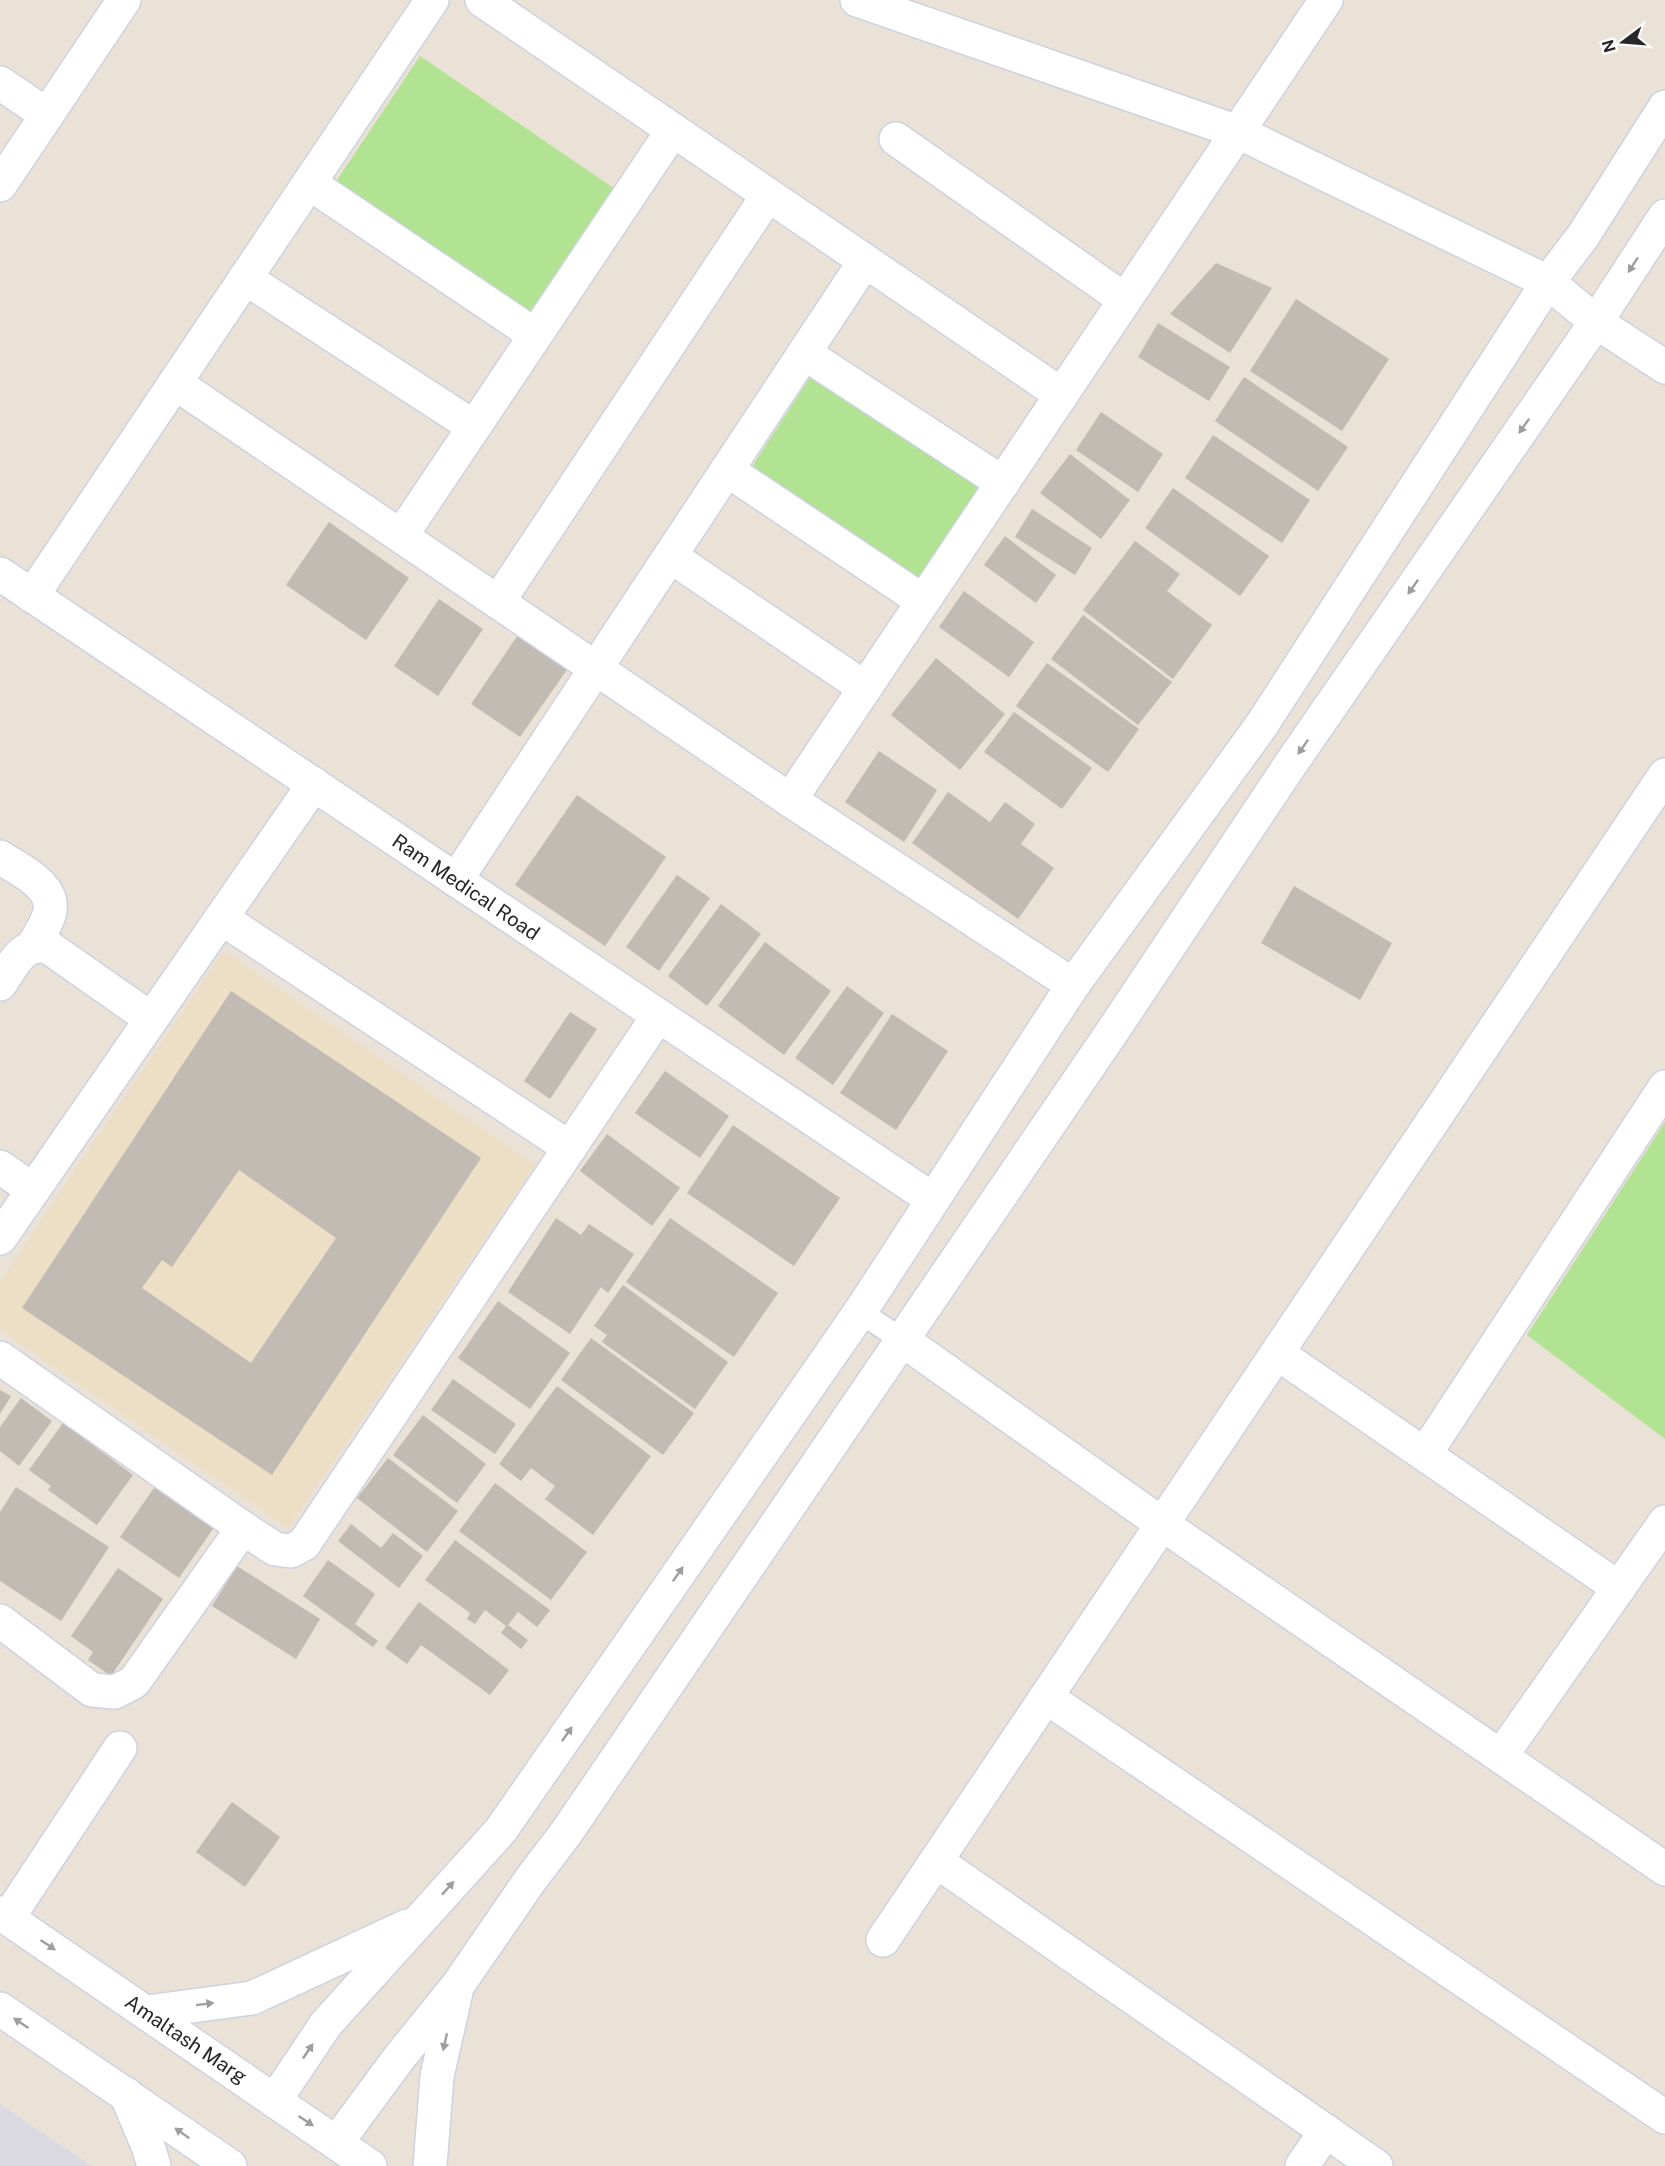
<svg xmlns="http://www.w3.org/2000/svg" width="1665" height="2166" viewBox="0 0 1665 2166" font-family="'Public Sans',sans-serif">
  <rect width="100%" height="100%" fill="#eae1d7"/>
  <!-- industrial -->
  <polygon fill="#dbd9e2" points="0,2104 92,2166 0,2166"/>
  <!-- education -->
  <polygon fill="#eddec6" points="224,951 535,1165 288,1528 0,1330 0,1281"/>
  <!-- green -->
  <g fill="#b2e392">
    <polygon points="420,56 615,189 530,316 335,183"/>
    <polygon points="811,376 980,488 919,581 751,468"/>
    <polygon points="1665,1122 1665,1439 1527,1335"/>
  </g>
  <!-- building -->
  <g fill="#c2bbb4" fill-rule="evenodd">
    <polygon points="1216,263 1272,288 1230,353 1170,314"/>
    <polygon points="1296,299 1389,359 1342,431 1250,371"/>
    <polygon points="1158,323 1230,367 1209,401 1138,357"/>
    <polygon points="1244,377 1348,447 1318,491 1215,421"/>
    <polygon points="1101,412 1163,454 1138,492 1076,450"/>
    <polygon points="1213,435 1310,500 1282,543 1185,478"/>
    <polygon points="1070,454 1130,500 1101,539 1040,493"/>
    <polygon points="1173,488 1269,556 1240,596 1145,528"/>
    <polygon points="1032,509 1092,548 1075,575 1015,537"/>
    <polygon points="329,522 409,578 366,640 286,585"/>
    <polygon points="1005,536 1056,575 1036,603 984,565"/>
    <polygon points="1135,541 1180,574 1167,591 1212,625 1173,679 1083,610"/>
    <polygon points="964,591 1034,642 1009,677 939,627"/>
    <polygon points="439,599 483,629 438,696 394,666"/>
    <polygon points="1083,615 1172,682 1138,725 1051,659"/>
    <polygon points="522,629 571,664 520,737 471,704"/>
    <polygon points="936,658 1005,714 960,770 891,715"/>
    <polygon points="1047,663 1139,729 1108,772 1016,706"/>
    <polygon points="1014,712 1092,768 1062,809 984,752"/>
    <polygon points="879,751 937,790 904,842 845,802"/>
    <polygon points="948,792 990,822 1005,802 1035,824 1021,844 1054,868 1018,919 912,843"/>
    <polygon points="577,795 666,857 605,946 515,885"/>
    <polygon points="677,875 710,898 659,971 626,947"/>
    <polygon points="1294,886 1392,943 1360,1000 1261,943"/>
    <polygon points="721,904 761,934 707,1006 668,976"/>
    <polygon points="765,942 831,991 784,1055 718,1006"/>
    <polygon points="847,986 884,1013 833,1085 795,1058"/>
    <path d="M231,991L481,1158L272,1475L22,1308ZM239,1170L336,1238L251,1363L142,1288L162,1260L172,1267Z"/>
    <polygon points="570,1012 597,1029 550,1099 524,1081"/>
    <polygon points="892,1014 948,1051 896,1130 840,1093"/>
    <polygon points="665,1071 729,1116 700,1158 635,1113"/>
    <polygon points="733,1125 840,1198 794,1266 687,1193"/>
    <polygon points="607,1134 680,1188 652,1226 580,1171"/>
    <polygon points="556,1218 581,1235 589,1224 634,1254 608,1293 601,1287 570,1334 508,1292"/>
    <polygon points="670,1218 778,1293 734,1357 626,1282"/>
    <polygon points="623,1285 728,1362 695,1409 602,1342 607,1335 594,1326"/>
    <polygon points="498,1301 570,1353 530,1409 458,1358"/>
    <polygon points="591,1338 694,1413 663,1455 561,1380"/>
    <polygon points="453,1379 516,1424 495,1454 431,1410"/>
    <polygon points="557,1386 651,1456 593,1535 545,1499 555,1486 531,1468 521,1481 499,1464"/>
    <polygon points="0,1390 11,1396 0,1414"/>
    <polygon points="21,1398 52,1421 19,1466 0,1451 0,1427"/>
    <polygon points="423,1415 486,1464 457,1503 393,1455"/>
    <polygon points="63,1423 133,1475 97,1525 48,1490 51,1486 29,1470"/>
    <polygon points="388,1458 458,1511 427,1552 357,1498"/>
    <polygon points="495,1483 587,1552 551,1600 459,1531"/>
    <polygon points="156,1485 215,1526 179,1578 120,1537"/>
    <polygon points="16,1487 109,1547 61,1621 0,1581 0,1512"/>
    <polygon points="351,1524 381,1548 393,1533 423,1556 399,1588 338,1541"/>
    <polygon points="455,1540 550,1610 537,1627 518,1612 508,1625 528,1640 521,1649 501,1633 506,1626 485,1610 475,1624 467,1619 470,1613 425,1580"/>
    <polygon points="328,1560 375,1594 355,1624 378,1641 373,1647 303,1596"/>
    <polygon points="237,1566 320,1619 296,1659 212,1606"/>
    <polygon points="118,1568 163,1599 111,1676 88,1660 93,1652 71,1636"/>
    <polygon points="419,1602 509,1670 490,1695 421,1645 407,1664 385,1648"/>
    <polygon points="232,1802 280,1837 245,1887 196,1852"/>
  </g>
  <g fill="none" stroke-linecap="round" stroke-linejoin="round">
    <!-- lane casing -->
    <g stroke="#cdd2e1" stroke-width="26">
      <polyline id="lane" points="860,1312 901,1339"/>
    </g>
    <!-- street casing -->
    <g stroke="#cdd2e1" stroke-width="36">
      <g id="street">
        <polyline points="482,0 1062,395"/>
        <polyline points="857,0 1238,132 1548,282 1596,322 1665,367"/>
        <polyline points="0,83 47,115"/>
        <polyline points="896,139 1125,300"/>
        <polyline points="309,183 535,335"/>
        <polyline points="0,185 124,0"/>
        <polyline points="245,278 474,427"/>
        <polyline points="804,353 1003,483"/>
        <polyline points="175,383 790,800 1073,985"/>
        <polyline points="727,470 923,601"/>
        <polyline points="401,536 673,130"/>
        <polyline points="670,556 865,688"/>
        <polyline points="0,574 932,1199"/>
        <polyline points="32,596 432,0"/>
        <polyline points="498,602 768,195"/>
        <polyline points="790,800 1326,0"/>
        <path d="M0,857C19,870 58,886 49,915C46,925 39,935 34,945"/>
        <polyline points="456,880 865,261"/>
        <polyline points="221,918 570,1148"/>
        <path d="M0,984C14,964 20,944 47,946L151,1019"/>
        <polyline points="0,1167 33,1190"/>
        <polyline points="0,1238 314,784"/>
        <polyline points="901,1339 1162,1524 1665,1869"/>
        <polyline points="1277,1353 1619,1588"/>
        <polyline points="0,1358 243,1528 275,1549 291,1551 304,1544 658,1016"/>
        <polyline points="1425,1454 1665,1087"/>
        <polyline points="0,1621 92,1690 115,1692 134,1682 243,1528"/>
        <polyline points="1046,1697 1665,2117"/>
        <polyline points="1501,1756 1665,1522"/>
        <polyline points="936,1861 1376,2166"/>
        <polyline points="8,1918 120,1748"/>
        <polyline points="883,1940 1665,775"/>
        <polyline points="1302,2166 1326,2131"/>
      </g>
    </g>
    <!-- secondary casing -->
    <g stroke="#cdd2e1" stroke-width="36">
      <g id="secondary">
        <polyline points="0,1913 370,2166"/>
        <polyline points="0,2009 230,2166"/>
        <polyline points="147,2012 252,1998 407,1926"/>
        <polyline points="126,2094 148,2146 154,2166"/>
        <polyline points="275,2100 326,2024 501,1830 860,1312 1073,985 1261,726 1548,282 1583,236 1665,107"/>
        <polyline points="337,2142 399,2058 458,1985 531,1879 566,1833 1112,1032 1290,765 1596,322 1665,216"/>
        <polyline points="430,2166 437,2076 456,1992"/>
      </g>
    </g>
    <!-- lane -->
    <use href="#lane" stroke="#fff" stroke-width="22"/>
    <!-- street -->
    <use href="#street" stroke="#fff" stroke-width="33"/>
    <!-- secondary -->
    <use href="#secondary" stroke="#fff" stroke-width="33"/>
  </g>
  <!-- one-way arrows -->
  <defs><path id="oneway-solid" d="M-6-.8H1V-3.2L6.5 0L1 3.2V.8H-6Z" transform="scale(1.5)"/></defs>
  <g fill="#9e9e9e">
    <use href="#oneway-solid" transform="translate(1633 265) rotate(123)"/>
    <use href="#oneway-solid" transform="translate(1524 426) rotate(125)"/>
    <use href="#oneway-solid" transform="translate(1413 587) rotate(125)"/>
    <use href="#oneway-solid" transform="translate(1303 747) rotate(125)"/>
    <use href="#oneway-solid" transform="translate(678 1574) rotate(-55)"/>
    <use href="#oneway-solid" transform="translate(567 1734) rotate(-55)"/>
    <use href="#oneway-solid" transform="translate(448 1888) rotate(-48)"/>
    <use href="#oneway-solid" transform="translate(48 1945) rotate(34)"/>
    <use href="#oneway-solid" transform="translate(205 2004) rotate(-7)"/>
    <use href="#oneway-solid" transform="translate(21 2023) rotate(-146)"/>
    <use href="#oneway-solid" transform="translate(445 2042) rotate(103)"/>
    <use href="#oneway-solid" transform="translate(308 2051) rotate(-56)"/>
    <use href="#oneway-solid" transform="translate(306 2121) rotate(34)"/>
    <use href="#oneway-solid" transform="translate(182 2133) rotate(-145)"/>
  </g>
  <g text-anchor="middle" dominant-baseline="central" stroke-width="4.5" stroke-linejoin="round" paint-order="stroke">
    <!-- street labels -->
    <g font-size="20" fill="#272727" stroke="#fff">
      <text transform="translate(466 887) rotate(34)">Ram Medical Road</text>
      <text transform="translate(186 2039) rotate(34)">Amaltash Marg</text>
    </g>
  </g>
  <!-- north arrow -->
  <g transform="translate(1623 42) rotate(254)" stroke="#ffffff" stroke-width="4.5" paint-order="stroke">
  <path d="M0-4.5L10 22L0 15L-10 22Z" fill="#272727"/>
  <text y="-9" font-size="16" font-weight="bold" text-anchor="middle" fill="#272727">N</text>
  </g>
</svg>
